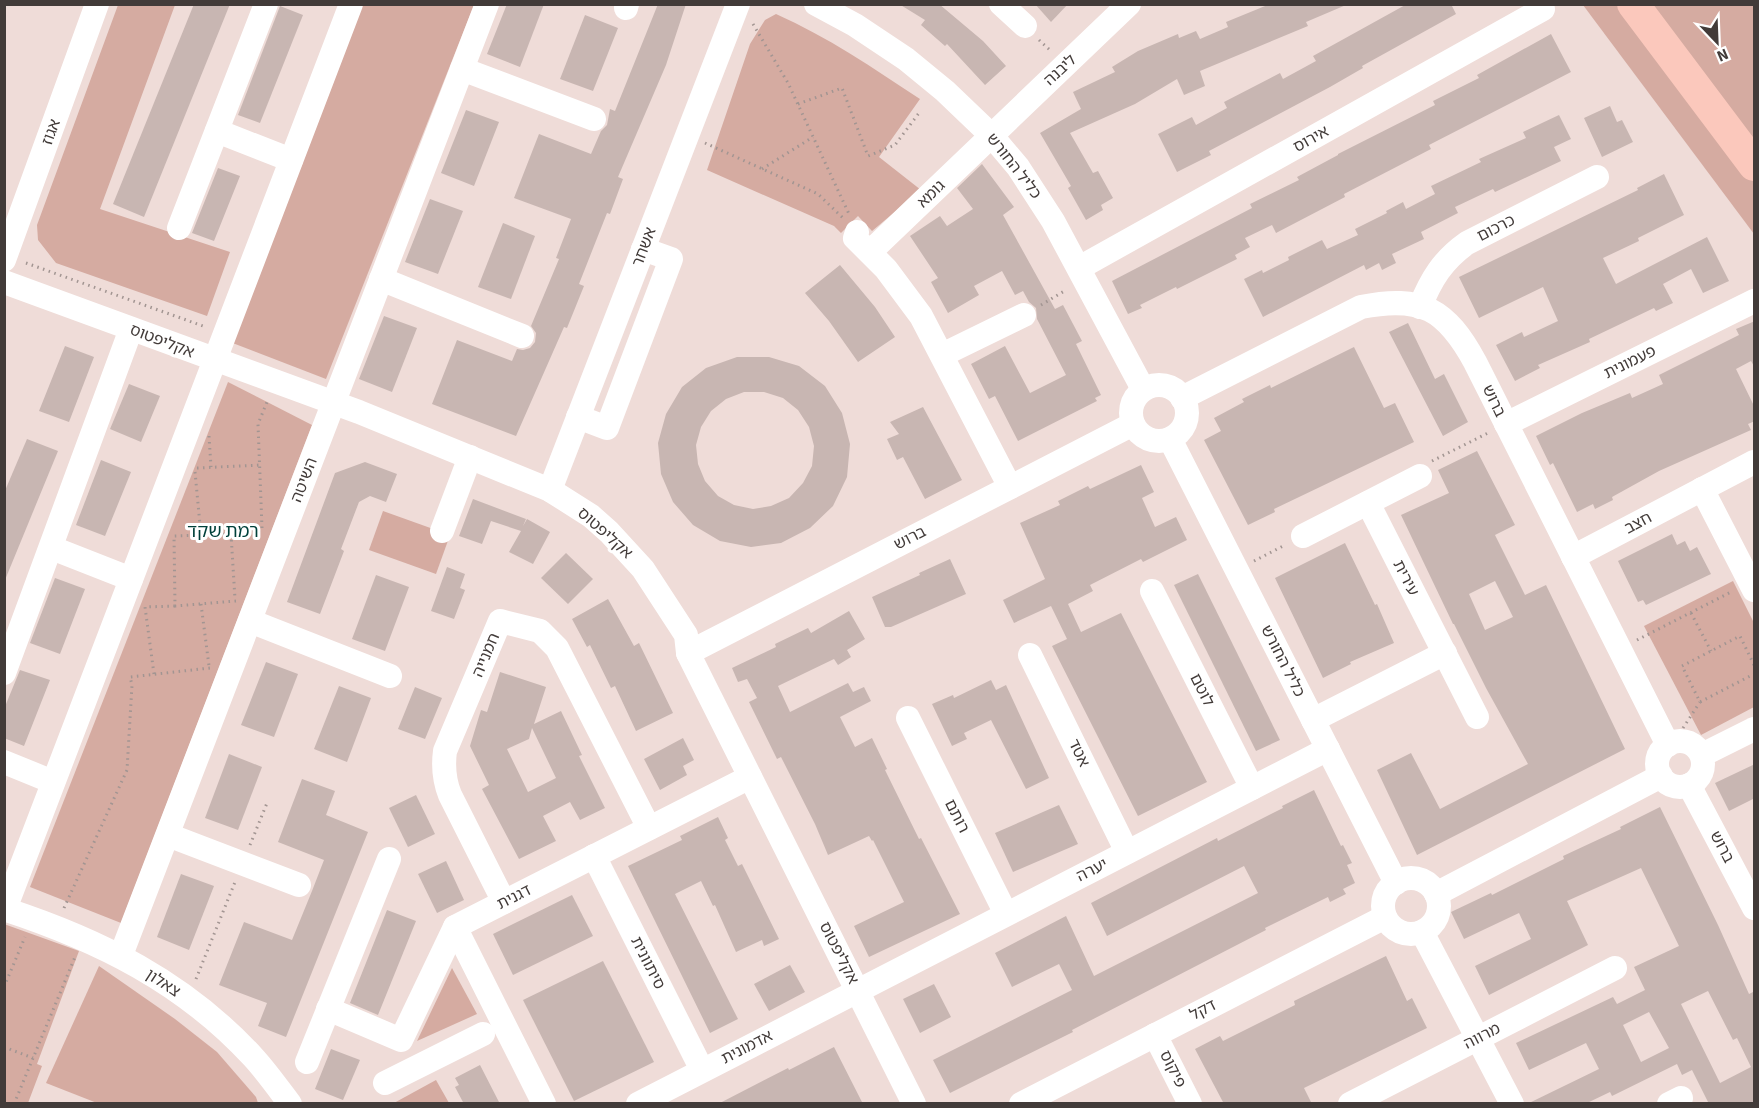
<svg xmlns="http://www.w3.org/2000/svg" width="1759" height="1108" viewBox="0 0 1759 1108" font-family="'Source Sans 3','Noto Sans Hebrew',sans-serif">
  <rect width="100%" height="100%" fill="#efdcd8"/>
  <!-- green -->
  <g fill="#d5aba1">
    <polygon points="118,5 175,5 100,209 230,252 207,316 56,263 38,240 37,225"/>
    <polygon points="362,5 474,5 326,379 230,342"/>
    <polygon points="1583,5 1754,5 1754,234"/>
    <path d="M776,14C828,37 873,68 920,99L879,157L921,190L872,231L858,216L841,233L834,226L707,170L750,44L765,20Z"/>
    <polygon points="228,382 312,425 121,923 30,887"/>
    <polygon points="383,511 450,535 436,574 369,550"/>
    <polygon points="1733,581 1754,623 1754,707 1701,735 1644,626"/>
    <polygon points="4,924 79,951 37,1064 42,1066 28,1103 5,1103"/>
    <polygon points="99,966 175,1019 217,1052 256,1097 258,1103 97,1103 46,1083"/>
    <polygon points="452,968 477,1014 417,1041"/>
    <polygon points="436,1080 449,1103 394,1103"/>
  </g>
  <!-- building -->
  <g fill="#c8b6b2" fill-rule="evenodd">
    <polygon points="194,4 230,4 144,217 113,204"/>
    <polygon points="507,4 544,4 520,67 487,54"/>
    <polygon points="658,4 686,4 666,65 618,177 623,179 610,214 607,213 579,284 584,286 567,328 564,327 516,436 432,404 457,340 512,361 517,349 523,350 530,348 535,342 536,333 531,326 559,259 556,258 571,219 514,198 539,134 591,154 601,131 607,125 610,109 615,111"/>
    <polygon points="899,4 939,4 983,41 1006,66 985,85 947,44 945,46 921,25 925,20"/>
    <polygon points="1035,4 1068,4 1051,22"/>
    <polygon points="1270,4 1346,5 1306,22 1308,26 1200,71 1205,86 1184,95 1177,79 1135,104 1070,133 1093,173 1098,171 1113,198 1101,205 1103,210 1086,220 1068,188 1071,186 1040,133 1081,109 1073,92 1115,72 1112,67 1138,51 1178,34 1179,38 1196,31 1200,39 1228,27 1226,22"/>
    <polygon points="1407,4 1451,4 1456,14 1362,66 1363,68 1330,87 1209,151 1211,155 1177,172 1158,134 1192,117 1196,125 1227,108 1224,102 1280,73 1283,79 1316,61 1313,56"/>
    <polygon points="280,6 303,15 260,123 238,115"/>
    <polygon points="585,15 618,28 593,91 560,79"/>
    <polygon points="1551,34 1571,72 1429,145 1431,149 1344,194 1345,197 1276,233 1272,225 1245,238 1250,247 1235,255 1237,259 1177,289 1176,287 1140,305 1142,308 1128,314 1112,281 1252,208 1250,204 1299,180 1297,177 1338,155 1338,154 1435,105 1433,101 1479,78 1477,75"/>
    <polygon points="1610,106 1617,122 1622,120 1633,142 1602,157 1584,118"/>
    <polygon points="466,110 499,122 474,186 441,173"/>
    <polygon points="1559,115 1571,139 1554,147 1561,161 1495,192 1493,189 1455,207 1458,213 1421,232 1424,239 1392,254 1396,263 1382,270 1379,263 1366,270 1364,265 1263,317 1244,279 1262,270 1263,273 1289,260 1288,257 1322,240 1327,249 1358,235 1355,229 1387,213 1386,211 1403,202 1406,209 1435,194 1431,186 1481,162 1479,159 1526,138 1523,132"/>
    <polygon points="982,164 1014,207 1003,215 1055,309 1063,305 1082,341 1076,344 1101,395 1095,398 1097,401 1018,441 995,396 989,399 971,364 1005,346 1030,393 1066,375 1037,319 1036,308 1029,302 1023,291 1015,295 1002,271 974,286 979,295 948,313 931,282 938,278 910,236 940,216 947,226 973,209 957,188"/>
    <polygon points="218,168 240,176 214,241 192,233"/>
    <polygon points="1664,174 1684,215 1638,238 1639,241 1603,258 1616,284 1707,237 1729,281 1703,293 1691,269 1663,284 1673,303 1656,311 1654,308 1589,339 1590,342 1538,365 1540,368 1515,381 1496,345 1522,332 1524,337 1558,321 1543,287 1479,318 1459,277 1638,190 1637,188"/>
    <polygon points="430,199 463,211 438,274 405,262"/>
    <polygon points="503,223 535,236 511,299 478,287"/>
    <polygon points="840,265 875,307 895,337 858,362 829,321 805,293"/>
    <polygon points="384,316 417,328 392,392 359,379"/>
    <polygon points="1755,321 1755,368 1751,361 1736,369 1755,408 1755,421 1748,424 1751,430 1659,471 1612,497 1613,500 1595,509 1593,504 1577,512 1553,463 1550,465 1536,436 1582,413 1630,393 1632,398 1663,384 1659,375 1739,335 1736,329"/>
    <polygon points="1408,323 1435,379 1444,374 1468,422 1443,436 1389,332"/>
    <polygon points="65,346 94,357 69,422 39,411"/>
    <polygon points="1354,347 1384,408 1395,403 1414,442 1274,509 1275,512 1248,525 1204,440 1221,431 1214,418 1244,402 1242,399 1270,385 1271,388"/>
    <path d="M737,357H769L799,366L825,386L842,413L850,444L847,477L833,506L810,528L781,543L751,547L720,541L693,525L673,502L661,474L658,443L666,414L682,387L706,368ZM744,392H764L783,398L798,410L809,427L814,446L812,466L803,483L789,498L771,506L753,509L734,505L718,496L705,481L698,464L696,445L701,427L711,411L726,399Z"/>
    <polygon points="129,384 160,396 141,442 110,429"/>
    <polygon points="923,407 962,480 925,499 903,457 897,460 887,439 899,434 890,422"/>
    <polygon points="27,439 58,451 5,580 4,493"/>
    <path d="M1477,451L1515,525L1495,535L1525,595L1546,585L1625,749L1417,855L1377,770L1411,753L1440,809L1528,764L1486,688L1454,624H1453L1401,515L1449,493L1438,470ZM1495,581L1513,617L1485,630L1469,594Z"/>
    <polygon points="101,460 131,472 105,536 76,525"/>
    <polygon points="365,462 397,474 386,502 370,496 359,502 341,549 344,551 320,614 287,602 335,473"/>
    <polygon points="1141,465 1154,492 1142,498 1155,527 1176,517 1187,540 1143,562 1141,559 1090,585 1093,591 1068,604 1081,632 1121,613 1207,782 1138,816 1052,646 1067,639 1051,606 1014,623 1003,600 1045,579 1020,523 1060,505 1058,501 1088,486 1090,489"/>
    <polygon points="473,499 526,519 523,526 527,519 550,532 533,564 509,552 521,531 491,521 482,544 459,536"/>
    <polygon points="1672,534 1677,545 1685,541 1690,551 1697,547 1711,574 1646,605 1643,600 1638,602 1618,561"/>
    <polygon points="1345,543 1375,605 1377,604 1394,643 1350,662 1351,664 1323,678 1275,578"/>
    <polygon points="566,553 593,579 568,604 541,578"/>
    <polygon points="950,559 966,594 891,627 885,627 872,597 920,575 919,573"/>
    <polygon points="447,567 465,574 460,588 465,590 454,619 431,611"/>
    <polygon points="1198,574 1280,740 1256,751 1174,585"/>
    <polygon points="376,575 409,587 385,651 352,639"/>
    <polygon points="55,578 85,589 60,654 30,643"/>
    <polygon points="608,599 634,646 639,643 673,713 636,731 615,686 611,688 590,645 587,647 572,619"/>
    <polygon points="849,611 865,639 847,650 851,657 838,665 834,659 778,686 790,712 848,683 853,692 864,687 871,701 840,717 855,747 872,738 887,769 885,770 919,839 921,838 960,914 869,957 854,926 904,902 873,840 872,841 869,836 828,855 815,824 781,757 777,759 749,702 757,698 747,679 738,682 732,668 776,647 775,644 808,628 811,633"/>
    <polygon points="266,662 298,674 274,737 241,725"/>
    <polygon points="20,670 50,680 24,746 4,738 4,709"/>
    <path d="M500,672L546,687L534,724L561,711L582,755L579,756L605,808L580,820L570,802L543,816L556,841L519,859L482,789L489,785L470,746L481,710L487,712ZM532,728L556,778L528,792L507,749L529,739Z"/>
    <polygon points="991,680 996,690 1006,685 1049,778 1026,789 991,720 964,733 967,739 952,746 932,704 953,695 954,698"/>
    <polygon points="339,686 371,698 347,762 314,749"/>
    <polygon points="415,687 442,698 425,739 398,729"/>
    <polygon points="683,738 694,760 683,766 687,775 660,790 644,759"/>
    <polygon points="229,754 262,767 238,830 205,818"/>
    <polygon points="1755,764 1755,798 1729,811 1715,783"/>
    <polygon points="302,779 335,791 326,815 368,832 286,1037 258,1026 267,1003 219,985 244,922 292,940 312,891 324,860 278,842"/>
    <polygon points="1314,790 1341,846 1343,845 1352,863 1347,865 1355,883 1343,889 1346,894 1330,902 1328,897 1265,928 1266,930 1072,1030 1073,1032 950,1093 933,1060 1072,990 1059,964 1012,987 995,953 1066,916 1094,976 1258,893 1244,866 1107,936 1091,903 1217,838 1218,841 1283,808 1282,806"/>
    <polygon points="416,795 435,834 408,847 389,808"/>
    <polygon points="1059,805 1078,844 1013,872 995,833"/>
    <path d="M1660,807L1718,925L1749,994L1755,991V1104H1709L1692,1070L1682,1075L1677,1064L1612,1096L1610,1092L1585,1104H1527L1599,1069L1586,1043L1529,1070L1516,1043L1613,997L1617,1004L1645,990L1634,967L1679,946L1641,868L1567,901L1588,945L1489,995L1475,966L1531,939L1519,913L1464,939L1451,912L1491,893L1492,895L1564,859L1563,856L1621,829L1620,827ZM1708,991L1733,1040L1737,1038L1751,1067L1720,1083L1681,1004ZM1649,1012L1669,1048L1641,1062L1623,1025Z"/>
    <polygon points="718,817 728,838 725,840 738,866 742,864 779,939 764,946 762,940 736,952 715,905 713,906 701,881 675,894 738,1019 710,1033 628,866 682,840 680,836"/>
    <polygon points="446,861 464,900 437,913 418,874"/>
    <polygon points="181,874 214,886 189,950 157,937"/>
    <polygon points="572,895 593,936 513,975 493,934"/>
    <polygon points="387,910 416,921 378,1015 350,1003"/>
    <polygon points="1386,956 1407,1001 1412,998 1427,1028 1304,1088 1312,1104 1224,1104 1195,1049 1220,1036 1223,1041 1295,1005 1294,1001"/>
    <polygon points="603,961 654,1062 574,1101 523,1000"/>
    <polygon points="790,965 805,992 769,1011 754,984"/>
    <polygon points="934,984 951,1017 920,1033 903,999"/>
    <polygon points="834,1047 863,1104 718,1104 788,1068 789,1070"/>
    <polygon points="331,1049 360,1060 343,1100 315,1089"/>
    <polygon points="480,1065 500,1104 464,1104 455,1087 459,1085 455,1078"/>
  </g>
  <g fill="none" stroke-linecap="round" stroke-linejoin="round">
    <!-- path -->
    <g stroke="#a29592" stroke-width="3" stroke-dasharray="1.5 4.5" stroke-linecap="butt">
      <polyline points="753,24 788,83 849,214"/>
      <polyline points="1039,40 1050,50"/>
      <polyline points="798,104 842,88 868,156 895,145 919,113"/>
      <polyline points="705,143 818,194 843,218"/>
      <polyline points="762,169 813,137"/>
      <polyline points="26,263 206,327"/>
      <polyline points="1041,305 1066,290"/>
      <polyline points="209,436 211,467"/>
      <polyline points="1432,461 1488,433"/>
      <polyline points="197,468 261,465"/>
      <polyline points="195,472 201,535"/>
      <polyline points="262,528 258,424 267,402"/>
      <polyline points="231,534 235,599"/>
      <polyline points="1254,561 1285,545"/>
      <polyline points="236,601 175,606 174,536 231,534 261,530"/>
      <polyline points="201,604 209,666"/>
      <polyline points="1691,613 1711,651"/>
      <polyline points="1637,640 1733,591"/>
      <polyline points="1754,665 1740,636 1682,666 1700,702 1754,674"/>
      <polyline points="154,674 145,607 175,606"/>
      <polyline points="1683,728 1700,702"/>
      <polyline points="250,845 267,803"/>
      <polyline points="64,908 127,770 132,685 130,677 210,668"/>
      <polyline points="196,979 235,882"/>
      <polyline points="4,987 25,937"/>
      <polyline points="4,1047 33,1058"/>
      <polyline points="14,1104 75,957"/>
    </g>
    <!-- minor -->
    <g stroke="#fff" stroke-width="24">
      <polyline points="816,4 855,25 906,59 945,91 991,135 1018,167 1053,221 1143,389"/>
      <polyline points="1001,4 1025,26"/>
      <polyline points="626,8 627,4"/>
      <polyline points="462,69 594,119"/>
      <polyline points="217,131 291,160"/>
      <polyline points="179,228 266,4"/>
      <polyline points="857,232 855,238 886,269 921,316 1010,487"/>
      <polyline points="870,252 1129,4"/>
      <polyline points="4,260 97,4"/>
      <polyline points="1079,268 1543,9"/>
      <polyline points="381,279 522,336"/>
      <polyline points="4,282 359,412 550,490 591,516 609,532 643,569 686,635 688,653 914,1104"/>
      <path d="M1420,307C1431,279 1443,260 1467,243L1597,177"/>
      <polyline points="942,355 1024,315"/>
      <circle cx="1159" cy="413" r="28"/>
      <path d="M1182,398L1361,307C1422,295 1446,309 1475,362L1668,745"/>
      <polyline points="578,417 607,428 671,259 643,249"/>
      <polyline points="1506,424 1754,301"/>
      <polyline points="1170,439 1396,883"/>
      <polyline points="1702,489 1754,590"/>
      <polyline points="550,490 738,4"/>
      <polyline points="1368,503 1477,717"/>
      <polyline points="442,531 470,457"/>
      <polyline points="1303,536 1420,476"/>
      <polyline points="52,548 131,579"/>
      <polyline points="1573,557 1754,462"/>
      <polyline points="1152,591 1252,788"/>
      <polyline points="250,621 390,676"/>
      <polyline points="688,653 1133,424"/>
      <polyline points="1030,655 1127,852"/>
      <polyline points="4,673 131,329"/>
      <polyline points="908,718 1006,914"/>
      <polyline points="1313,720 1445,653"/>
      <circle cx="1680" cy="764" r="23"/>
      <polyline points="1702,755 1754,729"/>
      <polyline points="4,762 53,782"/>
      <polyline points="1689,785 1754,908"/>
      <polyline points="168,835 299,885"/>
      <polyline points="594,856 702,1070"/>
      <circle cx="1411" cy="906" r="28"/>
      <polyline points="1436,894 1661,776"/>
      <path d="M504,902L450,795C444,780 443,766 445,751L500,621L540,631L557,648L649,828"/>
      <path d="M4,909C99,940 184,982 253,1057C266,1071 278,1088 290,1104"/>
      <polyline points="5,909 351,4"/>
      <polyline points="1422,932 1512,1104"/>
      <polyline points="121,955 487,4"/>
      <polyline points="328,1009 401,1040 455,927"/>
      <polyline points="1155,1035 1190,1104"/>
      <polyline points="307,1062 389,859"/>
      <polyline points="385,1083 483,1034"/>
      <polyline points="544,1104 455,927 750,777"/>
      <polyline points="638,1104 1328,749"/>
      <polyline points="1021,1104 1385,917"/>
      <polyline points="1350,1104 1615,968"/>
      <polyline points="1669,1104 1681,1098"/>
    </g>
    <!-- major -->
    <polyline stroke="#fbc8bc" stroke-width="32" points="1633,4 1754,165"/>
  </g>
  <g text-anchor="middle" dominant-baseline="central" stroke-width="6" stroke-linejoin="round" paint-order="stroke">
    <!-- street labels -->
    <g font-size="16" fill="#423b39" stroke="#fff">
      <text transform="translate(1060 70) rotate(-43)">ליבנה</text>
      <text transform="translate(51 132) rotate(-70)">אגוז</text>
      <text transform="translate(1311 139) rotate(-29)">אירוס</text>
      <text transform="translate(1014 166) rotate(52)">כליל החורש</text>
      <text transform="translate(931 194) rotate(-44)">גומא</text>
      <text transform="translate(1496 228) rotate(-27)">כרכום</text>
      <text transform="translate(644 247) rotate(-69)">אשחר</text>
      <text transform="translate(162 341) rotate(21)">אקליפטוס</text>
      <text transform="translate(1630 362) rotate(-26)">פעמונית</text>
      <text transform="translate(1494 401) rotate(64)">ברוש</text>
      <text transform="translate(304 480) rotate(-69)">השיטה</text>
      <text transform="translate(1638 523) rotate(-28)">חצב</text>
      <text transform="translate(605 533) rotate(42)">אקליפטוס</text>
      <text transform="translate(910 538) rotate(-27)">ברוש</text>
      <text transform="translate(1406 578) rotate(63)">עירית</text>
      <text transform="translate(486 655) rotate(-67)">חמנייה</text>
      <text transform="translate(1283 661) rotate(63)">כליל החורש</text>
      <text transform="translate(1202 690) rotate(63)">לוטם</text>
      <text transform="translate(1079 753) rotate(64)">אטד</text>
      <text transform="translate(957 816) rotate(63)">רותם</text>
      <text transform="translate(1722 847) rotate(62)">ברוש</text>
      <text transform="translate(1092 870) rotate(-27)">יערה</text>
      <text transform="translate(514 897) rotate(-27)">דגנית</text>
      <text transform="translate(839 953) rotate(63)">אקליפטוס</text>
      <text transform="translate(648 963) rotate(63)">סיתוונית</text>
      <text transform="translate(163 983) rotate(33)">צאלון</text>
      <text transform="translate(1203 1010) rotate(-27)">דקל</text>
      <text transform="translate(1482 1036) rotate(-27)">מרווה</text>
      <text transform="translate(747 1047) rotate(-27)">אדמונית</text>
      <text transform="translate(1173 1069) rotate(63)">פיקוס</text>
    </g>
    <!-- neighbourhood labels -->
    <g font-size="18" fill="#00403a" stroke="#fff">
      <text x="223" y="531">רמת שקד</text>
    </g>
  </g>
  <!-- border -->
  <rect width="1759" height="1108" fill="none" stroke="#423b39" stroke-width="12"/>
  <!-- north arrow -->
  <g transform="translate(1717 42) rotate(157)" stroke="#ffffff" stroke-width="4.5" paint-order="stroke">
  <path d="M0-4.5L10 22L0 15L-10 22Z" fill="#423b39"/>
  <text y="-9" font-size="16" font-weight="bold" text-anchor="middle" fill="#423b39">N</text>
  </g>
</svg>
